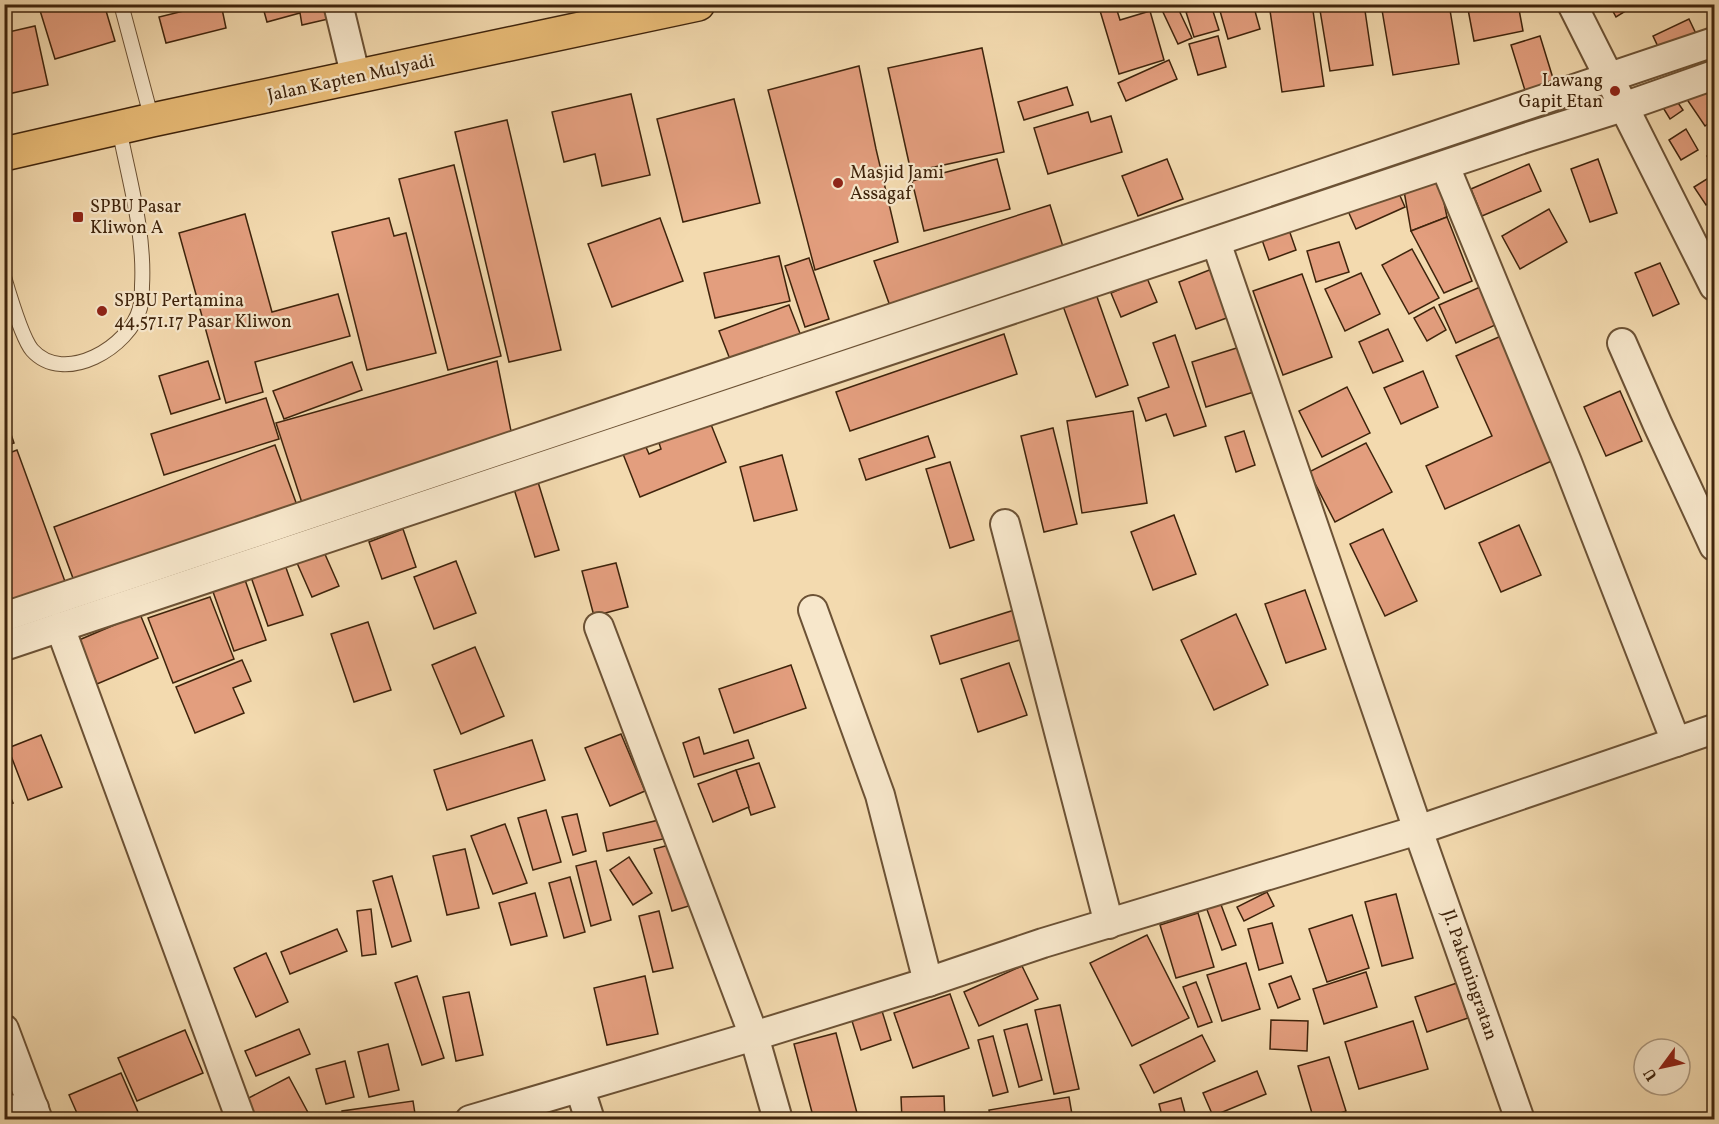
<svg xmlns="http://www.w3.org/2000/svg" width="1719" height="1124" viewBox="0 0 1719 1124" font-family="Vollkorn,serif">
  <rect width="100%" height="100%" fill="#f3daaf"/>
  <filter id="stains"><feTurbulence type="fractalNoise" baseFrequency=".00333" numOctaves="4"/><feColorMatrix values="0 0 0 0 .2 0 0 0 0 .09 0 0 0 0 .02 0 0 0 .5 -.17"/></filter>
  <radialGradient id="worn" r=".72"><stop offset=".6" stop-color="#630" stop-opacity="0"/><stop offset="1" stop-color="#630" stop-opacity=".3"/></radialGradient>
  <!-- building -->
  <g fill="#e39e7e" stroke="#3f240c" stroke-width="1.5">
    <polygon points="38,4 104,4 115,41 55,59"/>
    <polygon points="212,4 221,4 226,28 166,43 159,17"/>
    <polygon points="262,4 334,4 337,17 302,25 300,13 267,22"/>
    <polygon points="1098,4 1115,4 1120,20 1150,11 1164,60 1119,74"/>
    <polygon points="1172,4 1176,4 1192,38 1178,44 1162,10"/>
    <polygon points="1218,4 1253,4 1260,29 1228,39"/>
    <polygon points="1269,4 1312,4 1324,86 1282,92"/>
    <polygon points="1319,4 1364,4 1373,65 1330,71"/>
    <polygon points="1381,4 1449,4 1459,64 1393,75"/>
    <polygon points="1467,4 1518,4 1523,31 1474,41"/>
    <polygon points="1609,4 1637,4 1616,17"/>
    <polygon points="1696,4 1709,4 1700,10"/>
    <polygon points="1211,5 1219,30 1194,37 1186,12"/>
    <polygon points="1689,19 1698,38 1662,55 1653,36"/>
    <polygon points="35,26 48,85 4,95 4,33"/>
    <polygon points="1218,36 1226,67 1198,75 1189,44"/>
    <polygon points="1540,36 1556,88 1527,97 1511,45"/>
    <polygon points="982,48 1004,152 911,172 888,68"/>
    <polygon points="1169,60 1177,79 1126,101 1118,83"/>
    <polygon points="859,66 876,149 898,242 815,270 768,90"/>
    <polygon points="1701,84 1714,104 1714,119 1705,126 1684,95"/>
    <polygon points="1067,87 1073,105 1024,120 1018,102"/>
    <polygon points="631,94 650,175 602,186 595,154 564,162 552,112"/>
    <polygon points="1674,97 1683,110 1670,119 1662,106"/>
    <polygon points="734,99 760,203 683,222 657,119"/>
    <polygon points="1088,112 1091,122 1111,116 1122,152 1048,174 1034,128"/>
    <polygon points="507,120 561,350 509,362 455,132"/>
    <polygon points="1686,129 1698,150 1681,160 1669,140"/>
    <polygon points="1714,152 1714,169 1707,156"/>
    <polygon points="997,159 1010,209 924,231 912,181"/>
    <polygon points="1167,159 1183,199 1138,216 1122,176"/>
    <polygon points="1598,159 1617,213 1590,222 1571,169"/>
    <polygon points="1529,164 1541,191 1482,216 1471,189"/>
    <polygon points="454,165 501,356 448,370 399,179"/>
    <polygon points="1710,177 1714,185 1714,199 1706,205 1694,187"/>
    <polygon points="1439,178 1447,217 1411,231 1404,191"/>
    <polygon points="1397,189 1405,207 1356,229 1348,211"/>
    <polygon points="1050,205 1064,250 890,306 874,261"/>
    <polygon points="1549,209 1567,242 1520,269 1502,236"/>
    <polygon points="245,214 272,312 338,294 350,336 255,362 263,392 226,403 179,233"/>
    <polygon points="1447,217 1472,281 1444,293 1411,231"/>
    <polygon points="389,218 394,236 406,233 436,353 367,370 332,232"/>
    <polygon points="660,218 683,281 612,307 588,244"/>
    <polygon points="1288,227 1296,250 1269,260 1261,237"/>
    <polygon points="1339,242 1349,272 1316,282 1307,251"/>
    <polygon points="1412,249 1439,298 1409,314 1382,265"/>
    <polygon points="779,256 790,301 715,318 704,273"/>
    <polygon points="809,258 829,319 805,327 785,266"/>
    <polygon points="1660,263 1679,304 1653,316 1635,273"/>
    <polygon points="1217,267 1235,315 1196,329 1179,282"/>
    <polygon points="1361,273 1380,314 1345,331 1325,289"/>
    <polygon points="1302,274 1332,357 1283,375 1253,291"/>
    <polygon points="1147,278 1157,302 1121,317 1111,293"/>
    <polygon points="1487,284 1504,321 1456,343 1439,305"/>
    <polygon points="1096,294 1128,385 1096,397 1063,306"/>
    <polygon points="789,305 803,341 733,367 719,331"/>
    <polygon points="1434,307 1446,330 1427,341 1414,318"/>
    <polygon points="1388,329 1403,361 1373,373 1359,342"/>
    <polygon points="1004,334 1017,374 850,431 836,392"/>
    <polygon points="1175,335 1206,426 1174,436 1166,414 1146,421 1138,398 1169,387 1153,343"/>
    <polygon points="1501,336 1556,459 1445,509 1426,466 1492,436 1456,356"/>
    <polygon points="1243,346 1257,391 1206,407 1192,362"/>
    <polygon points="208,361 220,399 171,414 159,376"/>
    <polygon points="497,361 513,441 304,509 276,423"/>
    <polygon points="352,362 362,390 284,419 273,391"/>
    <polygon points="1423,371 1438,407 1401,424 1384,388"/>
    <polygon points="1347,387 1370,433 1322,457 1299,411"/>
    <polygon points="1620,391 1642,441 1606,456 1584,407"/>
    <polygon points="266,398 279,439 164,475 151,434"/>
    <polygon points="1133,411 1147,503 1082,513 1067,421"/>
    <polygon points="4,414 14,443 4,446"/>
    <polygon points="710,422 726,462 640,497 623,454 645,445 649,454 661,449 659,443"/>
    <polygon points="1053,428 1077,524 1044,532 1021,436"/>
    <polygon points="1244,431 1255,465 1236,472 1225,437"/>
    <polygon points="928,436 935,457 866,480 859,459"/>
    <polygon points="1366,443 1392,492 1335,522 1309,472"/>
    <polygon points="275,445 298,508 77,589 54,527"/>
    <polygon points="17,450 67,587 4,609 4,455"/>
    <polygon points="782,455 797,510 754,521 740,467"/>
    <polygon points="950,462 974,540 950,548 926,469"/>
    <polygon points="538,482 559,550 535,557 514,489"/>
    <polygon points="1174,515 1196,574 1153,590 1131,532"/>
    <polygon points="1519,525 1541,575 1501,592 1479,543"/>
    <polygon points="403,529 416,567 382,579 369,542"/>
    <polygon points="1383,529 1417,601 1385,616 1350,544"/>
    <polygon points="324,552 339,586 312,597 297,563"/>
    <polygon points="456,561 476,613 434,629 414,577"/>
    <polygon points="616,563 628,607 594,616 582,571"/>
    <polygon points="285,565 303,615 268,626 251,577"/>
    <polygon points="244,577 266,640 234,651 212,589"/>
    <polygon points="1305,590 1326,649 1286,663 1265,604"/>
    <polygon points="210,597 234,659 173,683 148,618"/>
    <polygon points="1024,607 1033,636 940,664 931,636"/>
    <polygon points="140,614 158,658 97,684 79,640"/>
    <polygon points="1236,614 1268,685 1214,710 1181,640"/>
    <polygon points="368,622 391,690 354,702 331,634"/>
    <polygon points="475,647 504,716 461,734 432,665"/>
    <polygon points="242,660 251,681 233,688 244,713 195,733 176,687"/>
    <polygon points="1009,663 1027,715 978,732 961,679"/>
    <polygon points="791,665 806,708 734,733 719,689"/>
    <polygon points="621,734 645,791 610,806 585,748"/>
    <polygon points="41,735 62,787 28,800 8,748"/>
    <polygon points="699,737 704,754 748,740 754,758 694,777 683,743"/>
    <polygon points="532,740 545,780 447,810 434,770"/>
    <polygon points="759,763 775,807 751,815 736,770"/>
    <polygon points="736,770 749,807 713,822 698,784"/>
    <polygon points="4,782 13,803 4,806"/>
    <polygon points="546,810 561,862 533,870 518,818"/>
    <polygon points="577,814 586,851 573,855 562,817"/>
    <polygon points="659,820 663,839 607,851 603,833"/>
    <polygon points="505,824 527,883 493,894 471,836"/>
    <polygon points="673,844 692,905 672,911 654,849"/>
    <polygon points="465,849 479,908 447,915 433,856"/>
    <polygon points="629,857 652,893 633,905 610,870"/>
    <polygon points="596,861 611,920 591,926 576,866"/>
    <polygon points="392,876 411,941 392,947 373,881"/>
    <polygon points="570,877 585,932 564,938 549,883"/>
    <polygon points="1267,892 1274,906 1244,921 1237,907"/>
    <polygon points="535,893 547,936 511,945 499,903"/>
    <polygon points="1396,894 1413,958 1382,966 1365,902"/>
    <polygon points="1220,902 1236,945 1222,950 1206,907"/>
    <polygon points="371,909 376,954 362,956 357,911"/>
    <polygon points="659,911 673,968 653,972 639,916"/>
    <polygon points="1198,913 1214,967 1176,978 1160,925"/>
    <polygon points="1352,915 1369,968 1327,982 1309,929"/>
    <polygon points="1272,923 1283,963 1259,970 1248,929"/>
    <polygon points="337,929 347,951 290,974 281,952"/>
    <polygon points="1147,935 1189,1018 1132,1046 1090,963"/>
    <polygon points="266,953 288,1002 256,1017 234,968"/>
    <polygon points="1246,963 1260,1009 1222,1021 1207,975"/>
    <polygon points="1022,966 1038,999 979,1026 964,992"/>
    <polygon points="1366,972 1377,1007 1324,1024 1313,989"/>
    <polygon points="417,976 444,1058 422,1065 395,983"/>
    <polygon points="645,976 658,1034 607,1045 594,988"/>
    <polygon points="1291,976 1300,999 1278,1008 1269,984"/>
    <polygon points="1196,982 1212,1022 1198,1027 1183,987"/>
    <polygon points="1457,983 1468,1018 1427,1032 1415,997"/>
    <polygon points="469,992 483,1055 456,1061 443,997"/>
    <polygon points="950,994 969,1048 913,1068 894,1013"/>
    <polygon points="1060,1005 1079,1089 1054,1094 1035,1010"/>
    <polygon points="882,1011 891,1040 861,1050 852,1021"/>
    <polygon points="1271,1020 1308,1021 1307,1051 1270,1049"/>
    <polygon points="1413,1021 1428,1069 1359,1089 1345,1042"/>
    <polygon points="1027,1024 1042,1080 1019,1087 1004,1030"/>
    <polygon points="299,1029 310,1054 256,1076 245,1051"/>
    <polygon points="185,1030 203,1073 137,1101 118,1058"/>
    <polygon points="836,1033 857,1113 831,1120 814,1120 794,1044"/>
    <polygon points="1202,1035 1215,1061 1154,1093 1140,1065"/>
    <polygon points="993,1036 1008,1092 993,1096 978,1040"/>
    <polygon points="388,1044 399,1090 369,1097 358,1052"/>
    <polygon points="1329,1057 1346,1111 1321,1120 1314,1120 1298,1066"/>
    <polygon points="345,1061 354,1097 326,1104 316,1069"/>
    <polygon points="1257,1071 1266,1094 1213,1116 1203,1093"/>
    <polygon points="121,1073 138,1112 121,1120 80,1120 69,1095"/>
    <polygon points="289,1077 312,1120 253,1120 243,1101"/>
    <polygon points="944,1096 945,1120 902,1120 901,1097"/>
    <polygon points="1069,1097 1073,1120 991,1120 989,1110"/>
    <polygon points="1181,1098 1187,1120 1163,1120 1159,1104"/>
    <polygon points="413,1101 416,1120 343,1120 342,1111"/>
  </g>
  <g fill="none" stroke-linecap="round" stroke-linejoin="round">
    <!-- lane casing -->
    <g stroke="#6c5235" stroke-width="16">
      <g id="lane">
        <polyline points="121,4 152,120"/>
        <path d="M4,277C9,294 22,338 32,350C64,386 130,347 140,308C142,301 142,293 142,286C145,232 129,180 119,128"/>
      </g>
    </g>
    <!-- street casing -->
    <g stroke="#6c5235" stroke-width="32">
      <g id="street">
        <polyline points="338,4 356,78"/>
        <polyline points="1572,4 1714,286"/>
        <polyline points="1445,166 1567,462 1676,742"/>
        <polyline points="1216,242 1418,830 1520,1120"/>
        <polyline points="1622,343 1657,423 1714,546"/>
        <polyline points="1005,524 1109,924"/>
        <polyline points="813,610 880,795 928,982"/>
        <polyline points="4,617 1714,42"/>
        <polyline points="60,627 241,1120"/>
        <polyline points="599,627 754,1036 778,1120"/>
        <polyline points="4,646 1528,137 1623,107 1714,75"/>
        <polyline points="4,1029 38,1120"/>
        <polyline points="580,1089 590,1120"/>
        <polyline points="4,1110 34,1108"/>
        <polyline points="470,1120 754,1036 928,982 1043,943 1418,830 1714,729"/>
      </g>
    </g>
    <!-- primary casing -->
    <g stroke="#3f240c" stroke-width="36">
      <polyline id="primary" points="4,154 152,120 698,4"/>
    </g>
    <!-- lane -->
    <use href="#lane" stroke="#f7e7cb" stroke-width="14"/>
    <!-- street -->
    <use href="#street" stroke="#f7e7cb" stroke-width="28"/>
    <!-- primary -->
    <use href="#primary" stroke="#eabd78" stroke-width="33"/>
  </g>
  <!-- markers -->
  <g fill="#8f2418" stroke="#f7e7cb" stroke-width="2">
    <circle cx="1615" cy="91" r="6"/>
    <circle cx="838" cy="183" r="6"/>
    <rect x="72" y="211" width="12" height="12" rx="3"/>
    <circle cx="102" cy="311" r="6"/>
  </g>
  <g text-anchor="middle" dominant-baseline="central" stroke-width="4.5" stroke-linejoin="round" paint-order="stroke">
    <!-- street labels -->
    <g font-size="18" fill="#3f240c" stroke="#f7e7cb">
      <text transform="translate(351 79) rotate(-12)">Jalan Kapten Mulyadi</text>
      <text transform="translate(1469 975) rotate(71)">Jl. Pakuningratan</text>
    </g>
    <!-- poi labels -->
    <g font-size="18" fill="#3f240c" stroke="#f7e7cb" text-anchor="start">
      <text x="1603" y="81" text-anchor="end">Lawang<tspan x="1603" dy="21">Gapit Etan</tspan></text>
      <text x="850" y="173">Masjid Jami<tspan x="850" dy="21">Assagaf</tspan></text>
      <text x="90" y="207">SPBU Pasar<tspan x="90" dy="21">Kliwon A</tspan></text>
      <text x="114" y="301">SPBU Pertamina<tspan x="114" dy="21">44.571.17 Pasar Kliwon</tspan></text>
    </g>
  </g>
  <!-- margin -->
  <rect width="1719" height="1124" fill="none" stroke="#f3daaf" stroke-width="24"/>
  <rect x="6" y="6" width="1707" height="1112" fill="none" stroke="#3f240c" stroke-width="3"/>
  <rect x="12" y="12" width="1695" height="1100" fill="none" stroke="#3f240c" stroke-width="1.5"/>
  <!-- north arrow -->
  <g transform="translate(1662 1067) rotate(237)"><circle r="28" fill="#f7e7cb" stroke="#ad997f" stroke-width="1.5"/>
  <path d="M0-4.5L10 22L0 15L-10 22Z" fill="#8f2418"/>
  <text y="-9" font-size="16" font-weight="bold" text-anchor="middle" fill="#3f240c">U</text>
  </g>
  <rect width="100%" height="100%" filter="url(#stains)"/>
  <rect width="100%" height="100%" fill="url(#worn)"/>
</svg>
